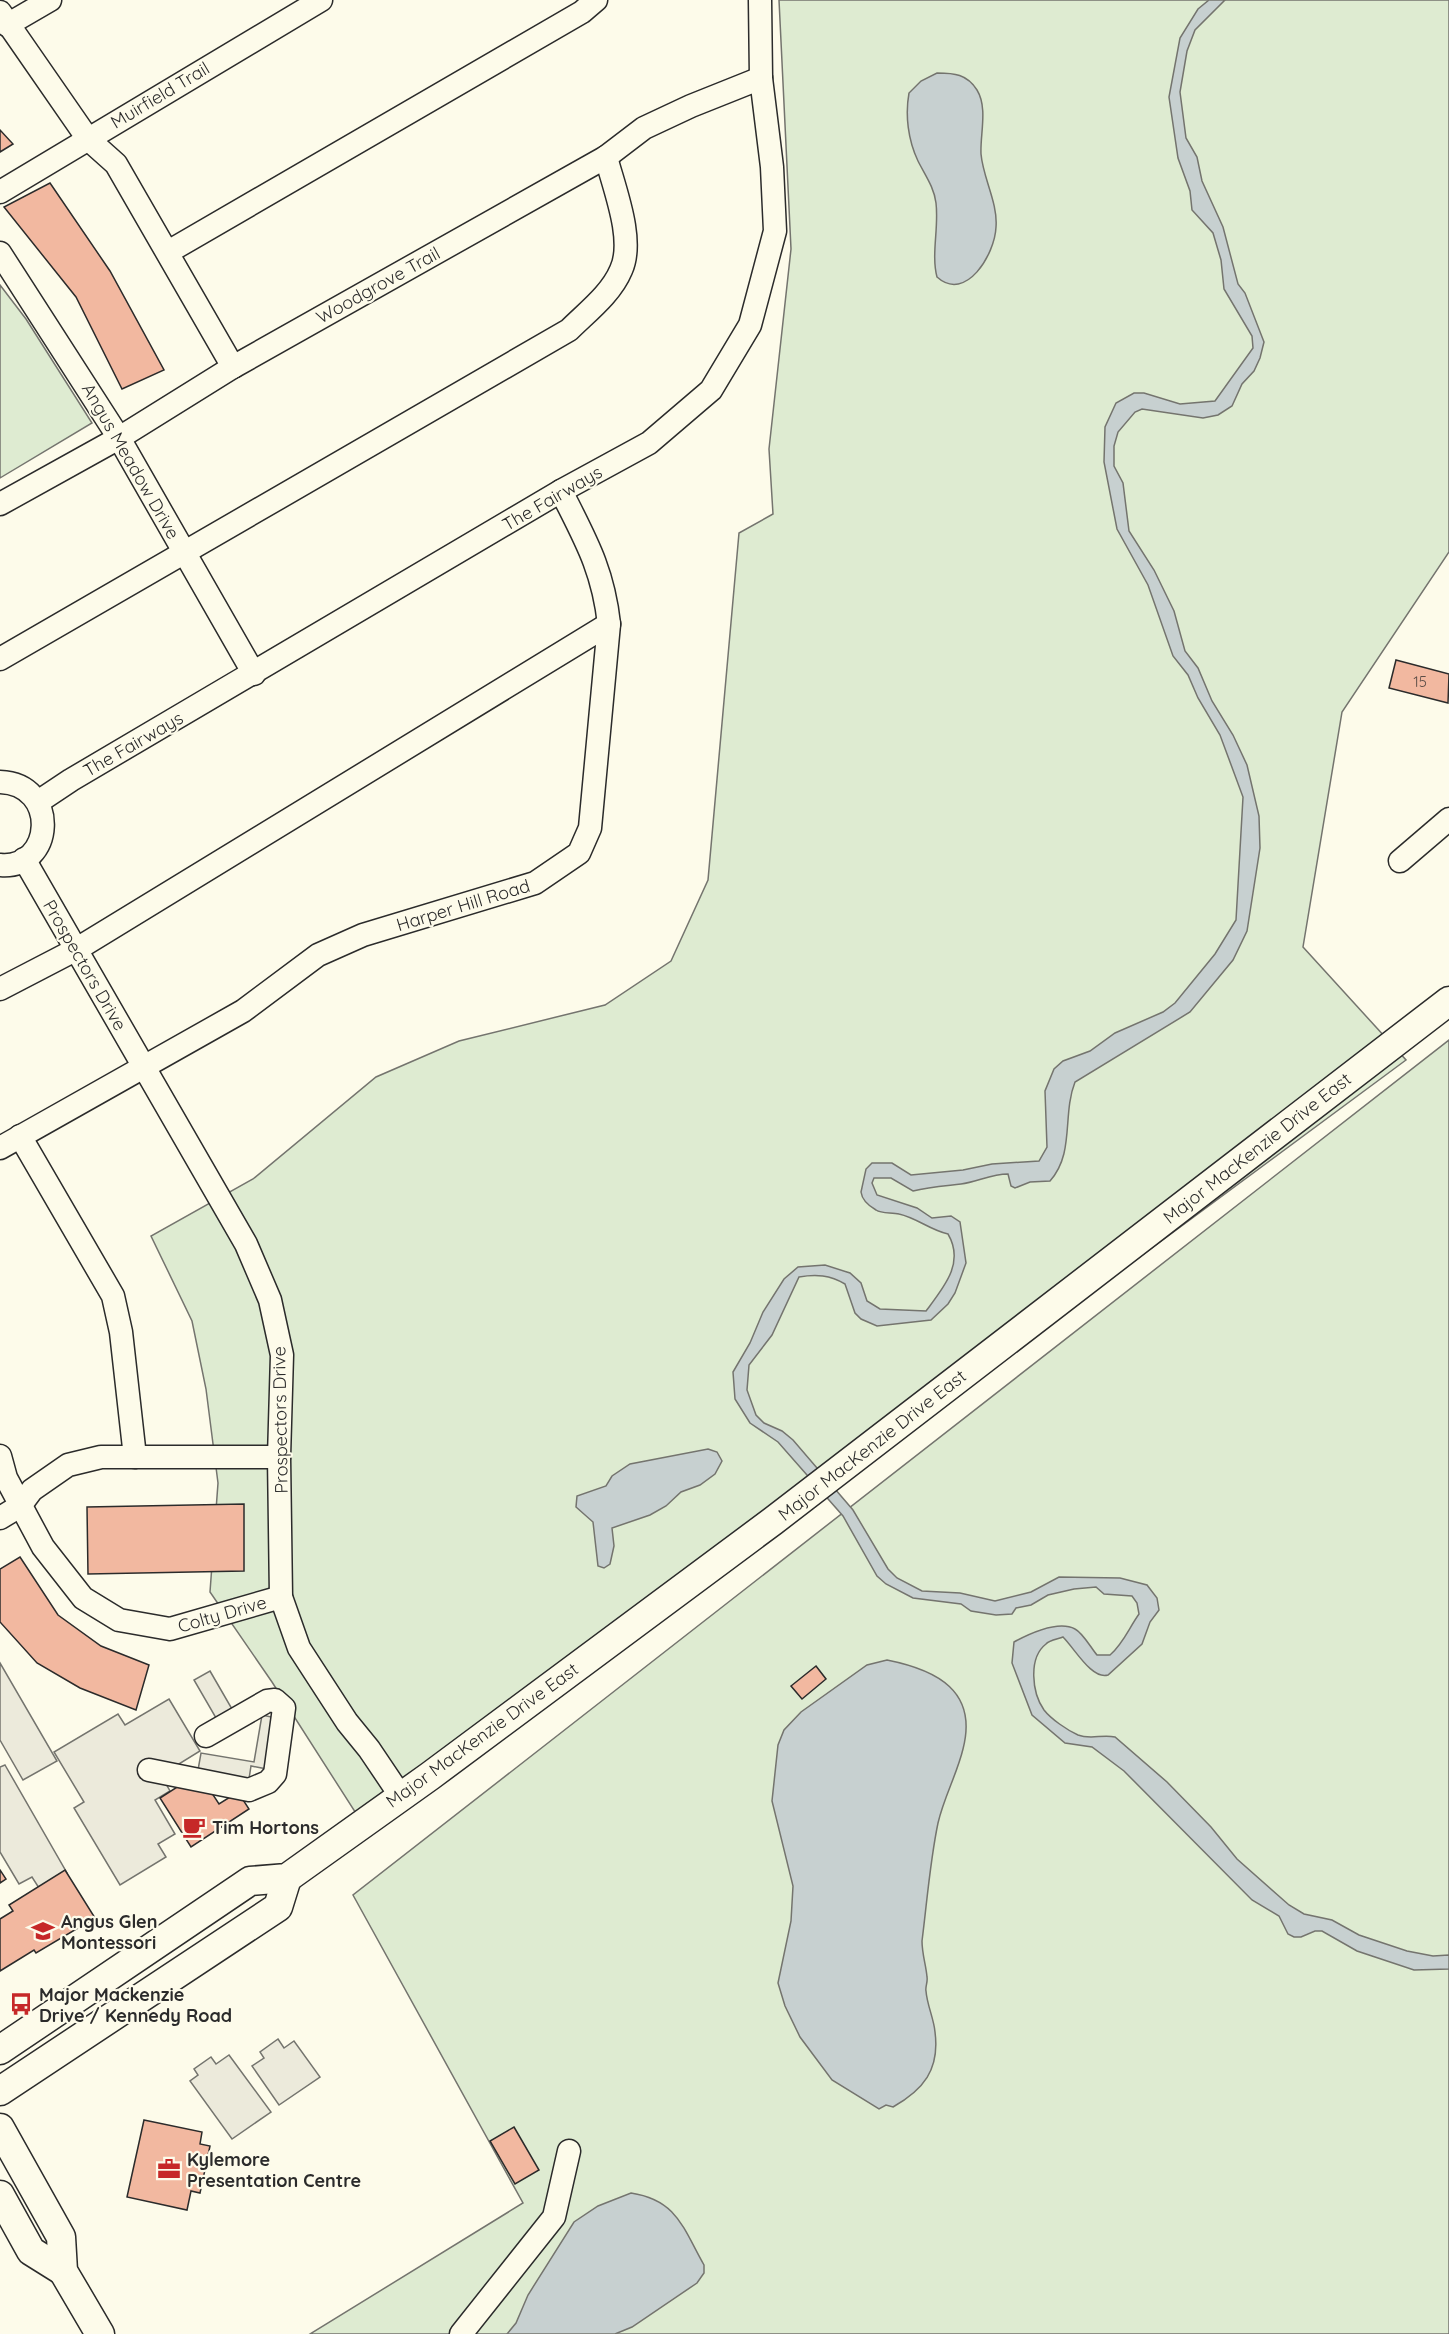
<svg xmlns="http://www.w3.org/2000/svg" width="1449" height="2334" viewBox="0 0 1449 2334" font-family="Quicksand,sans-serif">
  <rect width="100%" height="100%" fill="#fdfbea"/>
  <!-- green -->
  <g fill="#deebd1" stroke="#74746e" stroke-width="1.5">
    <polygon points="779,0 1449,0 1449,552 1342,712 1303,947 1406,1060 366,1829 272,1682 210,1592 218,1483 206,1389 192,1321 151,1236 253,1179 376,1077 459,1041 605,1005 671,961 708,880 739,533 773,514 769,449 791,249"/>
    <polygon points="0,285 26,319 92,423 0,478"/>
    <polygon points="1449,1040 1449,2334 310,2334 523,2203 353,1895"/>
  </g>
  <!-- parking -->
  <g fill="#eceadb" stroke="#74746e" stroke-width="1.5">
    <polygon points="0,1663 57,1761 23,1780 0,1740"/>
    <polygon points="210,1671 232,1709 216,1718 194,1680"/>
    <polygon points="169,1699 200,1751 161,1775 170,1791 155,1800 175,1834 158,1844 166,1857 120,1885 74,1808 84,1802 54,1752 118,1714 125,1725"/>
    <polygon points="262,1715 276,1718 267,1769 251,1766 249,1779 198,1770 201,1753 254,1762"/>
    <polygon points="5,1765 67,1873 39,1888 32,1877 19,1884 0,1852 0,1767"/>
    <polygon points="278,2039 284,2048 294,2041 320,2077 279,2105 252,2066 264,2058 260,2052"/>
    <polygon points="229,2055 271,2112 232,2139 190,2081 198,2075 194,2069 211,2057 216,2064"/>
  </g>
  <!-- water -->
  <g fill="#c7d0d0" stroke="#74746e" stroke-width="1.5">
    <path d="M1209,0H1225L1195,30L1187,51L1180,92L1186,138L1197,157L1202,181L1223,227L1238,284L1245,293L1264,342L1260,358L1254,371L1242,384L1232,406L1218,415L1203,418L1142,409L1135,412L1118,432L1114,446V466L1123,483L1129,531L1154,570L1174,611L1185,651L1198,668L1212,701L1233,735L1247,765L1259,816L1260,848L1247,931L1233,960L1190,1012L1075,1082C1062,1115 1075,1153 1050,1181L1030,1182L1015,1188L1011,1186L1008,1174C991,1174 977,1182 961,1184C944,1186 929,1187 913,1191L891,1178H874L872,1183L877,1195L917,1208L932,1218L951,1216L960,1222L966,1263L955,1293L948,1304L931,1320L877,1326L861,1319L855,1313L845,1284C830,1275 816,1274 799,1277L772,1335L749,1365L747,1390L756,1415L764,1423L782,1431L793,1440L853,1510L888,1569L897,1578L922,1591L960,1593L995,1601L1031,1592L1059,1577L1120,1578L1147,1585L1157,1598L1159,1610L1150,1622L1142,1644L1108,1675C1092,1680 1075,1649 1063,1637C1058,1639 1049,1640 1046,1644C1028,1658 1032,1693 1044,1710C1051,1719 1067,1730 1078,1735C1091,1740 1102,1734 1115,1737L1167,1782L1211,1827L1237,1859L1289,1905L1304,1914L1332,1920L1359,1935L1407,1951L1433,1956L1449,1955V1969L1414,1970L1357,1951L1322,1931H1315L1301,1937H1294L1288,1934L1279,1916L1252,1900L1124,1771L1092,1747L1065,1743L1032,1715L1012,1663L1014,1642C1029,1634 1058,1620 1075,1629C1083,1633 1091,1648 1097,1655H1110C1123,1644 1129,1628 1139,1614L1137,1603L1132,1596L1104,1594L1096,1587L1074,1589L1048,1595L1031,1605L1016,1608L1012,1614L996,1615L971,1611L961,1604L913,1598L886,1584L877,1576L843,1516L778,1442L750,1423L735,1399L733,1372L750,1343L763,1312L784,1279L798,1267L825,1265L850,1273L861,1283L867,1301L880,1309L926,1311C944,1287 965,1263 948,1234C930,1230 917,1218 899,1214C892,1212 882,1214 876,1210C869,1206 862,1200 861,1192L866,1169L872,1163H892L911,1175L963,1170L992,1164L1039,1161L1047,1147L1045,1091L1054,1069L1063,1061L1090,1051L1115,1033L1163,1012L1175,1003L1215,954L1236,920L1243,797L1220,735L1198,698L1188,675L1173,656L1148,585L1117,529L1104,462L1105,427L1116,403L1134,393H1144L1180,404L1215,401L1253,348L1252,336L1224,289L1221,260L1213,233L1192,210L1190,191L1178,158L1169,97L1180,38L1198,9Z"/>
    <path d="M937,73C954,73 967,74 977,90C988,108 980,134 981,154C983,178 998,203 996,227C995,254 966,303 937,277C931,254 939,228 936,203C934,187 925,175 918,161C908,140 905,115 909,93L921,81Z"/>
    <polygon points="708,1449 717,1452 722,1461 715,1474 700,1485 681,1492 666,1506 650,1515 612,1528 614,1546 610,1564 604,1568 598,1566 593,1522 576,1507 577,1496 606,1486 612,1476 630,1464"/>
    <path d="M887,1660C937,1670 978,1691 963,1749C957,1774 944,1797 938,1823C930,1861 927,1902 922,1941C922,1954 926,1965 927,1977C928,1982 925,1987 926,1991C927,2005 934,2019 935,2032C940,2070 923,2090 893,2107L886,2105L879,2109L832,2080L800,2037L785,2006L778,1983L791,1921L793,1886L772,1801L778,1745L784,1730L801,1712L867,1665Z"/>
    <path d="M631,2193C677,2200 683,2228 704,2265V2273L697,2283L632,2327L615,2334H507L516,2323L528,2295L574,2222L598,2206Z"/>
  </g>
  <!-- building -->
  <g fill="#f2b8a0" stroke="#2b2b2b" stroke-width="1.5">
    <polygon points="0,130 13,144 0,152"/>
    <polygon points="50,183 110,271 164,370 122,389 76,297 4,207"/>
    <polygon points="1396,660 1449,674 1448,703 1389,688"/>
    <polygon points="244,1504 244,1571 88,1574 87,1507"/>
    <polygon points="20,1557 58,1615 101,1646 149,1665 136,1710 80,1688 37,1663 0,1622 0,1569"/>
    <polygon points="816,1666 826,1679 802,1699 791,1686"/>
    <polygon points="188,1780 208,1787 219,1804 238,1792 249,1809 191,1847 160,1798"/>
    <polygon points="0,1870 6,1879 0,1883"/>
    <polygon points="65,1870 95,1918 36,1953 34,1950 0,1971 0,1919 13,1911 9,1905"/>
    <polygon points="144,2120 202,2132 200,2144 210,2146 200,2193 191,2191 187,2210 127,2197"/>
    <polygon points="514,2127 539,2170 515,2184 490,2141"/>
  </g>
  <g fill="none" stroke-linecap="round" stroke-linejoin="round">
    <!-- minor casing -->
    <g stroke="#2b2b2b" stroke-width="25">
      <g id="minor">
        <polyline points="0,12 88,139 116,164 233,367"/>
        <polyline points="7,25 50,0"/>
        <polyline points="0,192 321,0"/>
        <polyline points="168,252 582,12 596,0"/>
        <polyline points="0,253 119,438 254,674"/>
        <polyline points="0,504 119,438 233,367 606,157 644,128 691,106 761,78"/>
        <path d="M0,659L569,330C587,312 611,294 621,270C635,240 614,188 606,157"/>
        <path d="M0,782C60,784 54,870 0,865"/>
        <polyline points="38,802 71,780 561,491 649,443 711,390 750,325 775,231 772,167 761,78 760,0"/>
        <polyline points="24,859 246,1244 270,1300 282,1355 279,1457 281,1597 299,1648 347,1722 369,1749 400,1795"/>
        <polyline points="1400,861 1449,819"/>
        <polyline points="0,989 77,949 609,624"/>
        <polyline points="20,1136 113,1296 121,1332 135,1457"/>
        <path d="M0,1148L243,1011L318,955L363,935L535,883L579,853L590,828L609,624C603,569 585,539 561,491"/>
        <polyline points="0,1456 6,1478 43,1547 83,1598 119,1620 170,1629 281,1597"/>
        <polyline points="0,1518 20,1506 32,1490 68,1465 101,1457 279,1457"/>
        <polyline points="149,1770 249,1790 268,1782 275,1774 284,1708 275,1700 267,1701 206,1736"/>
        <polyline points="461,2334 554,2217 569,2151"/>
      </g>
    </g>
    <!-- major casing -->
    <g stroke="#2b2b2b" stroke-width="31">
      <g id="major">
        <polyline points="0,2050 250,1881 287,1878 430,1776 773,1521 1449,1001"/>
        <polyline points="0,2091 278,1907 287,1878"/>
        <polyline points="0,2128 61,2237 63,2271 100,2334"/>
        <polyline points="0,2195 31,2251 63,2271"/>
      </g>
    </g>
    <!-- minor -->
    <use href="#minor" stroke="#fdfbea" stroke-width="22"/>
    <!-- major -->
    <use href="#major" stroke="#fdfbea" stroke-width="28"/>
  </g>
  <!-- icons -->
  <defs>
    <g id="cafe-bare" transform="scale(1.8)"><path d="M-5.5-4.5H6V0H3Q3 3.5 0 3.5H-2.5Q-5.5 3.5-5.5 0ZM3-3.2v2h1.7v-2ZM-6 4.5H4V6H-6Z" fill="#c62828" stroke="#fdfbea" stroke-width="2.5" paint-order="stroke"/></g>
    <g id="school-bare" transform="scale(1.8)"><path d="M0-5L7-2L0 1L-7-2ZM-4 1L0 2.5L4 1V4Q0 6-4 4Z" fill="#c62828" stroke="#fdfbea" stroke-width="2.5" paint-order="stroke"/></g>
    <g id="bus-bare" transform="scale(1.8)"><path d="M-5-6H5V4H4V6H2V4H-2V6H-4V4H-5ZM-3.5-4V0h7V-4ZM-3.5 1.2v1.5H-2V1.2ZM2 1.2v1.5H3.5V1.2Z" fill="#c62828" stroke="#fdfbea" stroke-width="2.5" paint-order="stroke"/></g>
    <g id="office-bare" transform="scale(1.8)"><path d="M-6-3h4V-5.5h4V-3h4V5H-6ZM-1-4.5V-3h2v-1.5ZM-6 0V1H6V0Z" fill="#c62828" stroke="#fdfbea" stroke-width="2.5" paint-order="stroke"/></g>
  </defs>
  <g fill-rule="evenodd">
    <use href="#cafe-bare" x="194" y="1827"/>
    <use href="#school-bare" x="43" y="1931"/>
    <use href="#bus-bare" x="21" y="2004"/>
    <use href="#office-bare" x="169" y="2169"/>
  </g>
  <g text-anchor="middle" dominant-baseline="central" stroke-width="4.5" stroke-linejoin="round" paint-order="stroke">
    <!-- number labels -->
    <g font-size="15" fill="#5d4e48">
      <text x="1420" y="681">15</text>
    </g>
    <!-- street labels -->
    <g font-size="18" fill="#2b2b2b" stroke="#fdfbea">
      <text transform="translate(160 95) rotate(-31)">Muirfield Trail</text>
      <text transform="translate(378 285) rotate(-29)">Woodgrove Trail</text>
      <text transform="translate(131 461) rotate(60)">Angus Meadow Drive</text>
      <text transform="translate(552 498) rotate(-30)">The Fairways</text>
      <text transform="translate(133 744) rotate(-30)">The Fairways</text>
      <text transform="translate(463 905) rotate(-17)">Harper Hill Road</text>
      <text transform="translate(85 965) rotate(60)">Prospectors Drive</text>
      <text transform="translate(1257 1148) rotate(-38)">Major MacKenzie Drive East</text>
      <text transform="translate(280 1420) rotate(-91)">Prospectors Drive</text>
      <text transform="translate(872 1445) rotate(-38)">Major MacKenzie Drive East</text>
      <text transform="translate(222 1614) rotate(-16)">Colty Drive</text>
      <text transform="translate(482 1735) rotate(-36)">Major MacKenzie Drive East</text>
    </g>
    <!-- poi labels -->
    <g font-size="18" font-weight="bold" fill="#2b2b2b" stroke="#fdfbea" text-anchor="start">
      <text x="212" y="1827">Tim Hortons</text>
      <text x="61" y="1921">Angus Glen<tspan x="61" dy="21">Montessori</tspan></text>
      <text x="39" y="1994">Major Mackenzie<tspan x="39" dy="21">Drive / Kennedy Road</tspan></text>
      <text x="187" y="2159">Kylemore<tspan x="187" dy="21">Presentation Centre</tspan></text>
    </g>
  </g>
</svg>
